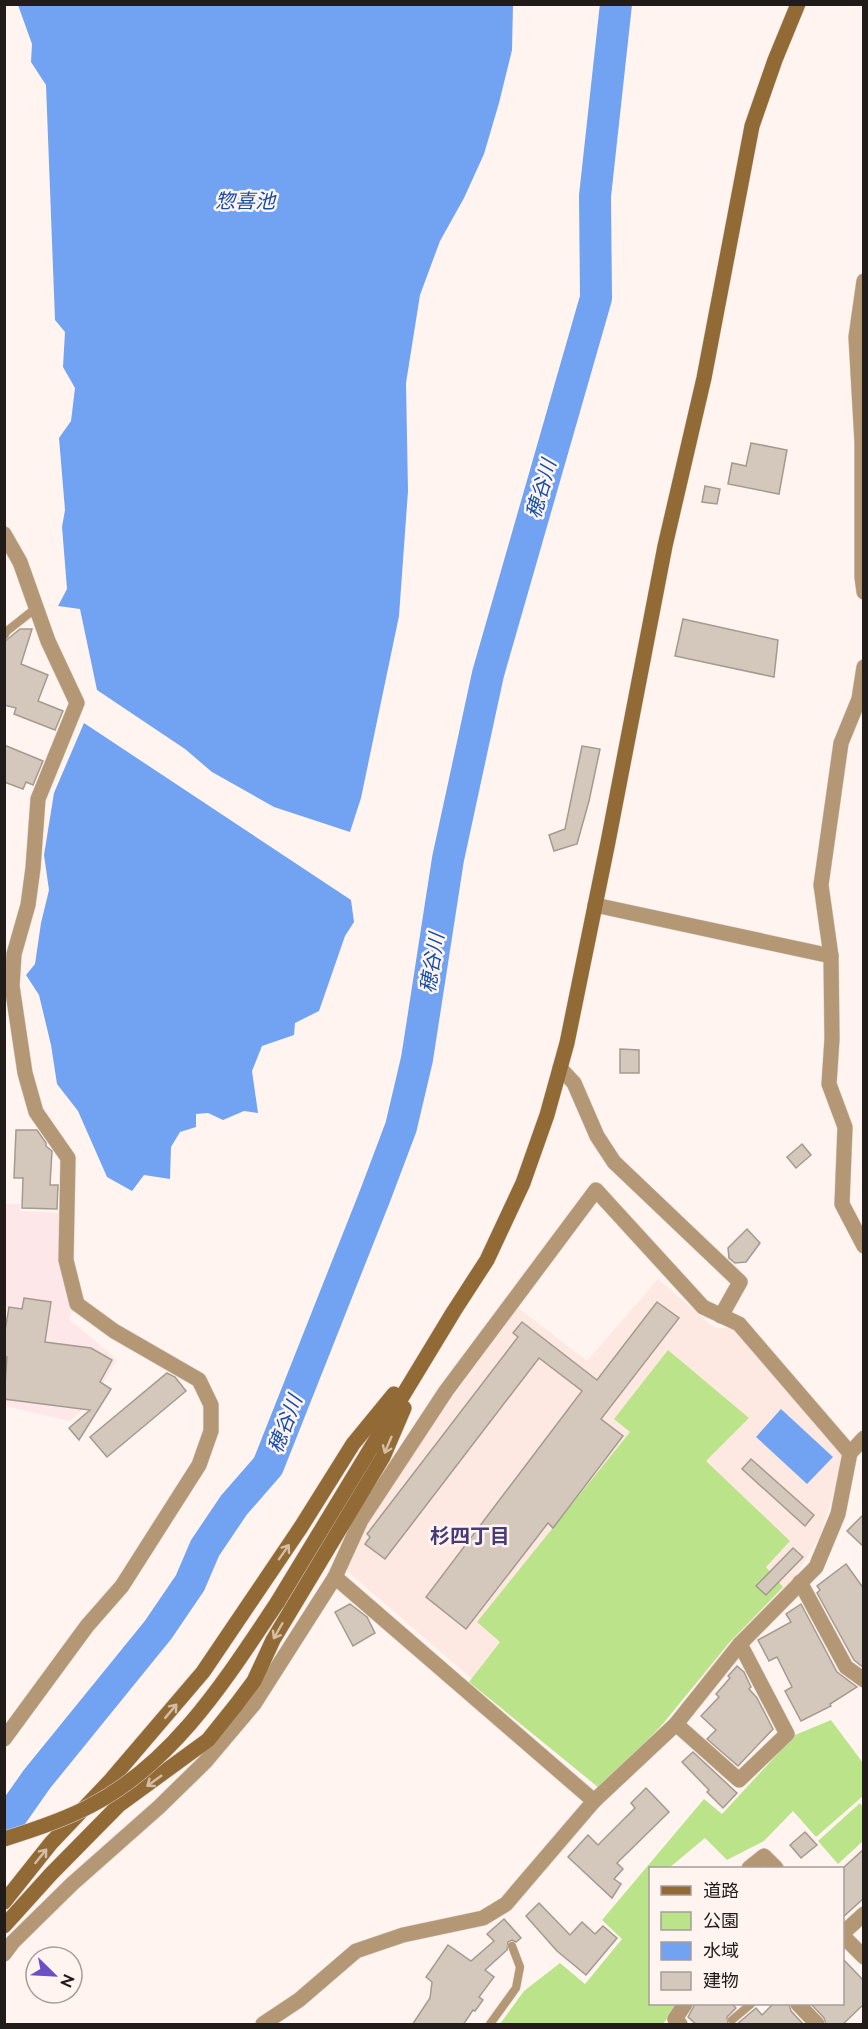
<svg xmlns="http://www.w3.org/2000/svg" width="868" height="2029" viewBox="0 0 868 2029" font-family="Raleway,'Noto Sans JP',sans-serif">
  <rect width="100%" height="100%" fill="#fff4f0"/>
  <!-- built -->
  <polygon fill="#fee9e2" points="658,1279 715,1328 734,1328 842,1450 844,1460 821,1534 796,1576 599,1789 347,1571 348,1557 378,1502 517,1307 587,1361"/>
  <!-- medical -->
  <polygon fill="#fde7e8" points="5,1204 20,1204 20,1211 60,1213 74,1306 69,1319 117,1360 91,1403 69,1421 5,1406"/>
  <!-- green -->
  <g fill="#bbe48a">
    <polygon points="668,1350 749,1418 706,1461 790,1541 766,1567 783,1587 728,1644 662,1725 630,1758 598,1787 469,1682 500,1642 477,1622 630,1432 614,1419"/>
    <polygon points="831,1720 863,1763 863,1796 816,1837 793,1811 764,1841 727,1860 705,1838 669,1868 650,1868 650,1967 649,1971 650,1972 650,2004 678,2004 663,2024 500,2024 524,1991 560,1963 585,1984 622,1939 602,1920 704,1799 722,1814 795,1735"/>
    <polygon points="860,1803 863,1808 863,1841 838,1864 818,1841"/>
  </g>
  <!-- water -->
  <g fill="#72a3f2">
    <polygon points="18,5 513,5 512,50 499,103 484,154 464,198 440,241 420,295 406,383 408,491 399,616 361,798 350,832 274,807 212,772 185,749 97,690 80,609 58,606 67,589 62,527 65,510 59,438 71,421 75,388 63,367 65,332 55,320 46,85 31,62 32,44"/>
    <polygon points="84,723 351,900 354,922 345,936 319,1011 295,1023 294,1035 262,1046 252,1071 258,1113 244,1111 223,1120 208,1113 196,1114 196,1127 180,1132 171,1147 170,1179 144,1175 132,1191 107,1177 78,1111 57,1084 51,1045 39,995 26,975 35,964 41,923 49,890 44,855 54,793"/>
    <polygon points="781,1409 833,1457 807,1484 756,1437"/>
  </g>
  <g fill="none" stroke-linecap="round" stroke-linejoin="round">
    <!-- river -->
    <polyline stroke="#72a3f2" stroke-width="32" points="4,1826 37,1779 158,1630 190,1583 205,1548 234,1505 268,1466 375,1196 401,1127 417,1059 448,859 488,674 596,298 595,196 616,4"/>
  </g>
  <!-- building -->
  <g fill="#d4c8bc" stroke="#a59a8e" stroke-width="1.5">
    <polygon points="751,443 787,450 779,494 728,484 732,463 746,466"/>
    <polygon points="705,486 720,489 717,504 702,502"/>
    <polygon points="683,619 778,640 774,677 675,656"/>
    <polygon points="20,629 32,629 21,664 48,675 38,701 63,711 55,730 14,714 16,708 4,705 4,642"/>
    <polygon points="4,745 43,761 33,785 26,782 23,789 4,782"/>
    <polygon points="582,746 600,749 589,801 577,844 554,851 549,835 565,829"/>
    <polygon points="620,1049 639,1050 639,1073 620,1073"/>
    <polygon points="16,1130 37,1130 46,1143 46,1146 52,1151 50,1185 58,1185 57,1209 22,1208 23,1178 14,1178"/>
    <polygon points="802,1144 811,1155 796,1168 787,1157"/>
    <polygon points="747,1229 760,1243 746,1262 735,1263 729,1258 728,1248"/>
    <polygon points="24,1298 51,1302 45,1342 91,1348 112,1360 100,1382 111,1389 79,1440 69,1428 90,1410 4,1399 7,1357 4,1357 4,1337 9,1307 22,1309"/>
    <polygon points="657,1302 679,1318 601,1419 623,1436 553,1528 548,1523 466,1629 426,1597 582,1391 539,1358 385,1559 365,1544 370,1537 367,1534 518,1337 513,1333 522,1322 597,1380"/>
    <polygon points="167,1373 175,1377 186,1391 107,1457 90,1437"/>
    <polygon points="751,1459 814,1515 805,1526 742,1469"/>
    <polygon points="864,1514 864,1547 847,1531"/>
    <polygon points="793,1548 803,1557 766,1595 756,1586"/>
    <polygon points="846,1564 864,1589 864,1668 854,1660 817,1593 820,1590 817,1586"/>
    <polygon points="350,1604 367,1617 375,1633 353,1646 335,1612"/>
    <polygon points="801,1604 837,1672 857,1687 830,1704 831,1706 801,1721 785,1691 792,1687 777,1657 769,1661 758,1640 791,1622 786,1614"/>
    <polygon points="737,1666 744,1672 751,1687 749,1689 757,1698 773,1729 738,1766 707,1739 716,1730 701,1716 719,1697 716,1694 730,1678 728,1676"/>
    <polygon points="693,1752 737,1793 723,1808 707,1792 709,1790 682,1762"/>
    <polygon points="646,1788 669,1812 617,1863 623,1869 614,1879 621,1884 612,1898 568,1857 588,1835 598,1845 635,1808 631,1803"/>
    <polygon points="805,1832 817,1845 801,1858 790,1845"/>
    <polygon points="864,1849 864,1898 843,1917 843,1868"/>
    <polygon points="539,1903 570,1935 582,1922 595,1934 603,1926 617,1938 586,1975 557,1951 526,1916"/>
    <polygon points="504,1919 521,1938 516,1942 512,1940 508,1942 507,1950 485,1970 494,1977 479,1997 483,2000 475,2011 473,2010 463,2025 412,2025 430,1998 432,1982 426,1977 448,1945 471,1961 494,1941 487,1934"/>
    <polygon points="843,1959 864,1981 864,2004 842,2025 826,2025 824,2018 811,2004 843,2004"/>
    <polygon points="695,2004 732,2004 736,2008 727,2017 728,2025 697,2025 688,2017"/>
    <polygon points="773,2004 789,2004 791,2011 804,2025 736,2025 756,2008 762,2015"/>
  </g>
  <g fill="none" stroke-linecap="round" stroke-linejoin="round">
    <!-- lane casing -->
    <g stroke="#dbd1ce" stroke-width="9">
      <g id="lane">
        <polyline points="4,636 7,631 36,608"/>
        <polyline points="732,2020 751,2004"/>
        <polyline points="490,2024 516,1988 520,1967 512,1946"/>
      </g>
    </g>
    <!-- street casing -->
    <g stroke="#dbd1ce" stroke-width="16">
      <g id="street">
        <polyline points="864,281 856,337 862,442 862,577 864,592"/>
        <polyline points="4,534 20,562 48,641 77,703 38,799 33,868 28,905 14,954 12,986 25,1073 36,1112 68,1158 66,1260 77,1304 114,1331 199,1380 211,1405 211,1431 199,1465 122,1586 87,1626 4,1739"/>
        <polyline points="864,667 859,699 841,743 821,885 831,956 832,1039 829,1084 845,1127 842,1204 864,1246"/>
        <polyline points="595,905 831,956"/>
        <polyline points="560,1068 574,1083 597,1136 614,1162 740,1282 721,1316"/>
        <polyline points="335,1577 594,1801"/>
        <polyline points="800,1582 846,1667 864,1680"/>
        <polyline points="676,1724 739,1780 787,1734 740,1644"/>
        <polyline points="749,1868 764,1856 776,1868"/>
        <polyline points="842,1934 864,1914"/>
        <polyline points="842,1935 864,1957"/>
        <polyline points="4,1954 13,1942 72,1884 159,1807 205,1762 254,1704 335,1577 361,1520 446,1391 596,1190 703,1307 739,1324 850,1453"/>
        <polyline points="798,2004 817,2024"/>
        <polyline points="263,2024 299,2000 356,1951 403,1935 483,1918 506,1904 594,1801 676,1724 740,1644 816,1567 838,1514 850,1453 864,1438"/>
        <polyline points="680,2024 675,2019 685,2004"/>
      </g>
    </g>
    <!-- secondary casing -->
    <g stroke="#dbd1ce" stroke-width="16">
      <g id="secondary">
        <polyline points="277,1603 454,1311 487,1260 523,1183 547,1115 567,1043 608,842 665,546 704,378 752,126 775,60 798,4"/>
        <polyline points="4,1902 51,1843 109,1782 203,1672 301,1527 353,1444 394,1394"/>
        <polyline points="4,1926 51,1874 119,1805 208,1740 236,1705 254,1681 273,1640 383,1457 404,1408"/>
      </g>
    </g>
    <!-- lane -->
    <use href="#lane" stroke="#b49876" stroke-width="8"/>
    <!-- street -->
    <use href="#street" stroke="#b49876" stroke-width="15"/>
    <!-- secondary -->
    <use href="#secondary" stroke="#926a35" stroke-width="15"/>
    <!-- secondary-bridge casing -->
    <g stroke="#dbd1ce" stroke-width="16" stroke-linecap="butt">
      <path id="secondary-bridge" d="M4,1839C30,1831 66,1819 90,1806C174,1763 226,1679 277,1603"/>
    </g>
    <!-- secondary-bridge -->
    <use href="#secondary-bridge" stroke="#926a35" stroke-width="15"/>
  </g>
  <!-- one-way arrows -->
  <defs><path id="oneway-shaft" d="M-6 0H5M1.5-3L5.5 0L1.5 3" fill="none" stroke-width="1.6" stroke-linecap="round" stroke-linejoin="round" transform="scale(1.5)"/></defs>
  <g stroke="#d3bda5">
    <use href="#oneway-shaft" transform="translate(388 1445) rotate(113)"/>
    <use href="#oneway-shaft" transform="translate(284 1552) rotate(-55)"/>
    <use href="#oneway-shaft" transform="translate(278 1631) rotate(120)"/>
    <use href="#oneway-shaft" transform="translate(171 1711) rotate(-50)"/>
    <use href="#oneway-shaft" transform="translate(154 1781) rotate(144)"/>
    <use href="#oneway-shaft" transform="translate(41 1856) rotate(-51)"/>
  </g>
  <g text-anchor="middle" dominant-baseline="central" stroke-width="5" stroke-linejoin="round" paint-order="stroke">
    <!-- water labels -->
    <g font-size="20" font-style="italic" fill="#134ea9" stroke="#fff4f0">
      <text x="245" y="201">惣喜池</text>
      <text transform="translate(541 489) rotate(-74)">穂谷川</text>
      <text transform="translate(432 963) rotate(-81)">穂谷川</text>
      <text transform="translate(285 1424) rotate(-69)">穂谷川</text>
    </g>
    <!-- neighbourhood labels -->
    <g font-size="20" font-weight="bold" fill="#463b78" stroke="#fff4f0">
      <text x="470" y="1536">杉四丁目</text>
    </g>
  </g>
  <!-- border -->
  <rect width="868" height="2029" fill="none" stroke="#211b19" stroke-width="12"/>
  <!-- legend -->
  <rect x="649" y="1867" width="195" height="138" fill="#fff4f0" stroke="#a69d9a" stroke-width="1.5"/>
  <rect x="661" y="1886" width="30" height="9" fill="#926a35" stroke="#a69d9a" stroke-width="1.5"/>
  <text x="703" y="1897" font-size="18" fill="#211b19">道路</text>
  <rect x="661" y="1912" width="30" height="18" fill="#bbe48a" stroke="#a69d9a" stroke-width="1.5"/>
  <text x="703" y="1927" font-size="18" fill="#211b19">公園</text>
  <rect x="661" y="1942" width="30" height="18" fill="#72a3f2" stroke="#a69d9a" stroke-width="1.5"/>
  <text x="703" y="1957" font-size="18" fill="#211b19">水域</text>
  <rect x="661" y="1972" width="30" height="18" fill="#d4c8bc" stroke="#a69d9a" stroke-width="1.5"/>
  <text x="703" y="1987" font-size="18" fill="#211b19">建物</text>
  <!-- north arrow -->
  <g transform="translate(54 1975) rotate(114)"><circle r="28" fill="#fff4f0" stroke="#a69d9a" stroke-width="1.5"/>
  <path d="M0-4.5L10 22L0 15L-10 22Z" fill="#6c4ec8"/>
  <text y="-9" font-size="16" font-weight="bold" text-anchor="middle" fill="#211b19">N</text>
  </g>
</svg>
